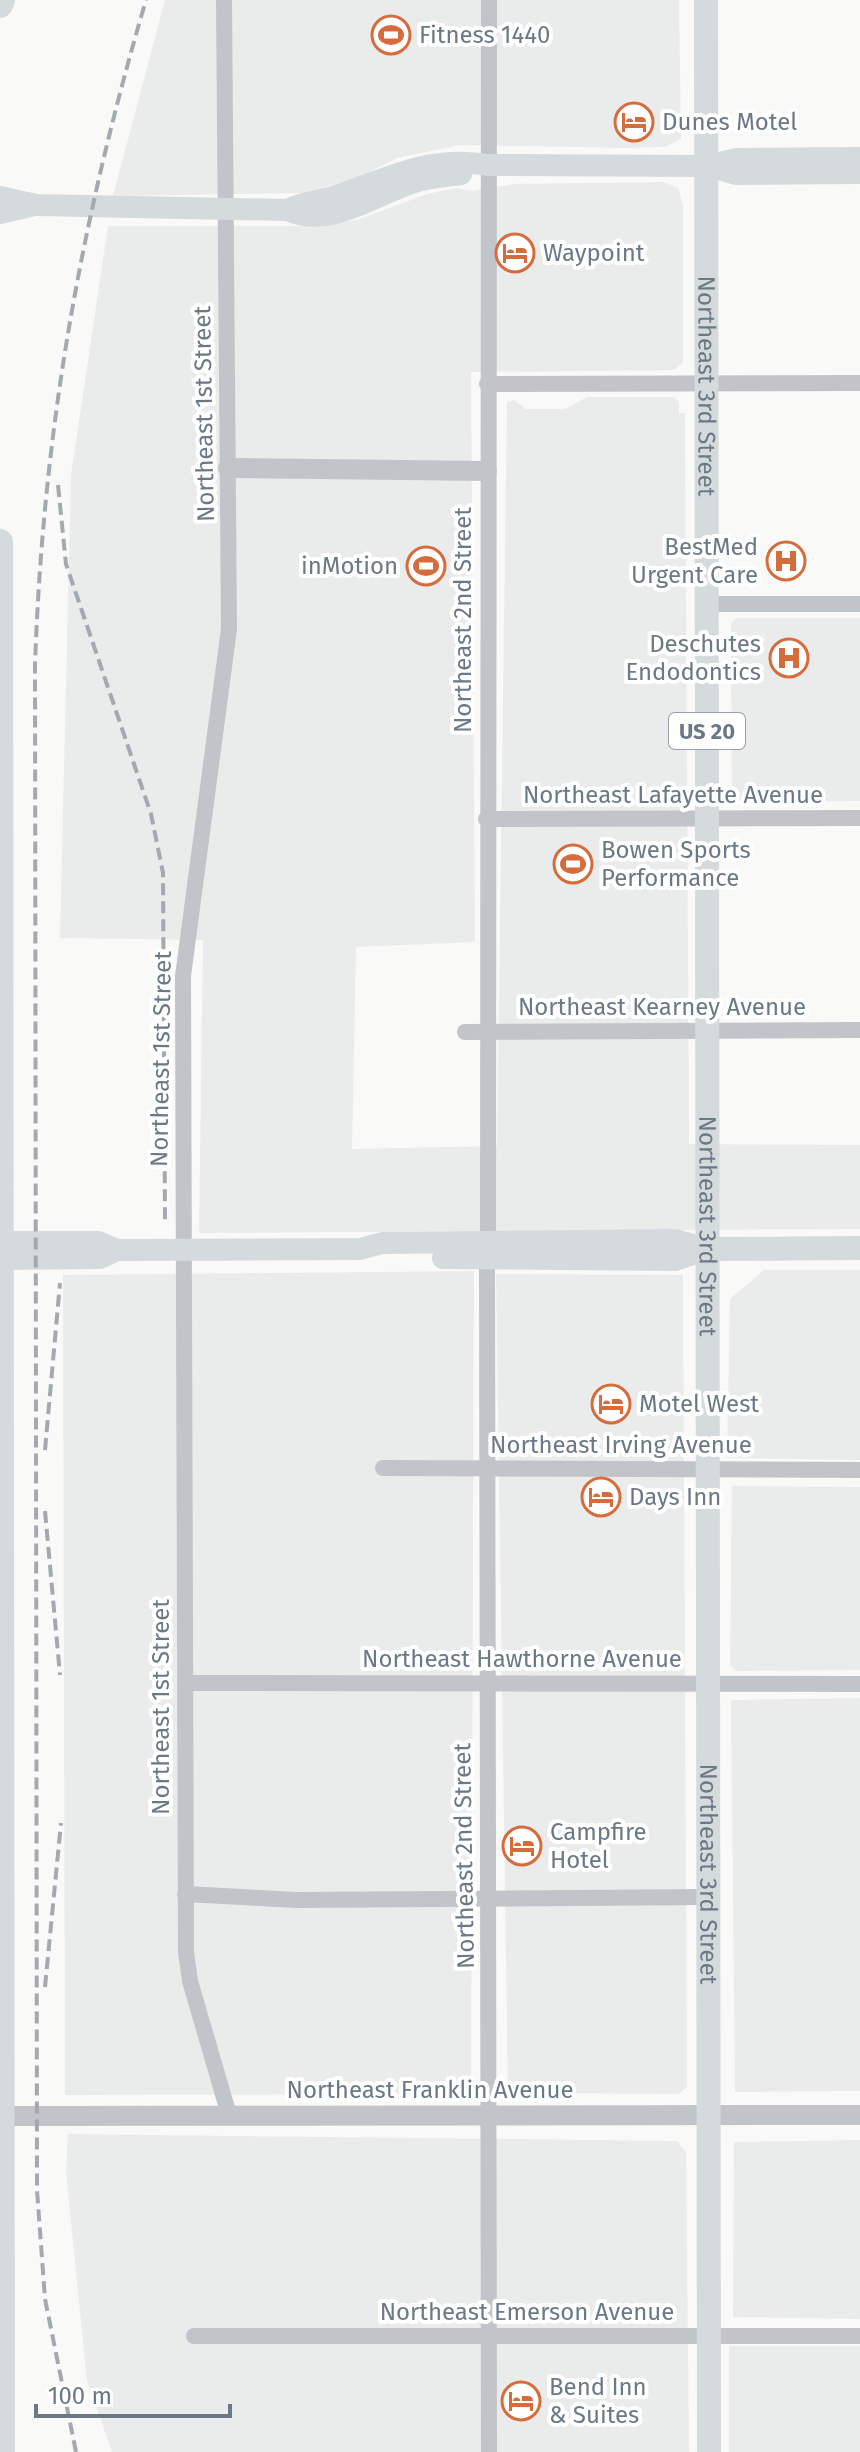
<svg xmlns="http://www.w3.org/2000/svg" width="860" height="2452" viewBox="0 0 860 2452" font-family="'Fira Sans',sans-serif">
  <rect width="100%" height="100%" fill="#f9faf8"/>
  <!-- built -->
  <g fill="#eaebeb">
    <polygon points="165,0 679,0 681,139 665,147 625,148 460,145 397,158 358,178 303,193 113,196"/>
    <polygon points="664,182 678,188 683,205 683,362 674,370 471,372 475,942 356,947 352,1149 497,1146 507,402 514,400 526,409 565,409 587,397 674,397 679,402 679,413 685,413 689,1144 860,1145 860,1229 199,1233 203,940 60,938 71,475 108,226 314,226 357,220 427,194 456,188 472,191 514,184"/>
    <polygon points="736,618 860,618 860,801 736,802 732,797 731,624"/>
    <polygon points="764,1270 860,1270 860,1460 727,1458 730,1299"/>
    <polygon points="474,1271 471,2094 65,2095 63,1275"/>
    <polygon points="496,1274 683,1275 687,2087 678,2094 508,2093"/>
    <polygon points="732,1486 860,1487 860,1670 736,1671 730,1666"/>
    <polygon points="860,1698 860,2091 735,2092 731,1700"/>
    <polygon points="68,2134 677,2141 686,2152 689,2452 112,2452 87,2381 66,2171"/>
    <polygon points="860,2140 860,2319 733,2317 734,2142"/>
    <rect x="729" y="2346" width="131" height="106"/>
  </g>
  <g fill="none" stroke-linecap="round" stroke-linejoin="round">
    <!-- minor -->
    <g stroke="#c1c5c9" stroke-width="16">
      <polyline points="224,0 229,629 183,976 186,1952 190,1981 229,2115"/>
      <polyline points="487,384 860,383"/>
      <polyline points="708,604 860,604"/>
      <polyline points="486,819 860,818"/>
      <polyline points="465,1032 860,1030"/>
      <polyline points="488,1241 489,0"/>
      <polyline points="487,1259 489,2452"/>
      <polyline points="383,1468 860,1470"/>
      <polyline points="185,1683 860,1684"/>
      <polyline points="185,1894 296,1900 709,1897"/>
      <polyline points="194,2336 860,2336"/>
    </g>
    <!-- tertiary -->
    <g stroke="#c1c5c9" stroke-width="20">
      <polyline points="228,468 487,471"/>
      <polyline points="0,2116 860,2115"/>
    </g>
    <!-- secondary -->
    <g stroke="#d5dadd" stroke-width="22">
      <polyline points="719,169 736,174 860,173"/>
      <path d="M0,197L36,205L287,210C331,230 376,193 418,181C431,177 447,176 461,174"/>
      <path d="M287,210C303,202 320,201 336,196C391,178 428,155 489,165L706,166L737,159L860,158"/>
      <polyline points="0,213 35,205"/>
      <polyline points="0,1242 98,1242 117,1250 360,1249 382,1243 676,1240 708,1249"/>
      <polyline points="443,1258 675,1260 708,1249"/>
      <polyline points="0,1259 100,1258 117,1250"/>
    </g>
    <!-- primary -->
    <g stroke="#d5dadd" stroke-width="24">
      <path id="s1" d="M706,0L709,2452"/>
      <polyline points="708,1249 860,1248"/>
    </g>
    <!-- trunk -->
    <g stroke="#d5dadd" stroke-width="26">
      <polyline points="0,5 2,0"/>
      <polyline points="0,542 2,2452"/>
    </g>
    <!-- rail -->
    <g stroke="#a3a9af" stroke-width="4" stroke-dasharray="12 6" stroke-linecap="butt">
      <polyline points="58,485 66,564 151,814 163,873 165,1221"/>
      <polyline points="45,1450 60,1283"/>
      <polyline points="45,1511 60,1675"/>
      <polyline points="45,1987 61,1823"/>
      <path d="M76,2452L45,2299L37,2190L35,665C43,432 80,224 146,0"/>
    </g>
  </g>
  <!-- icons -->
  <defs>
    <g id="stadium-ring" transform="scale(2)"><circle r="9.5" fill="#fff" stroke="#d66c3b" stroke-width="1.5"/><path d="M0-5a6.5 5 0 1 0 0 10a6.5 5 0 1 0 0-10ZM-3.5-1.8h7v3.6h-7Z" fill="#d66c3b"/></g>
    <g id="hotel-ring" transform="scale(2)"><circle r="9.5" fill="#fff" stroke="#d66c3b" stroke-width="1.5"/><path d="M-6-4.5h1.5V1H6V5H4.5V3h-9V5H-6ZM-4 0a1.8 1.8 0 1 1 3.6 0ZM.5 0V-2.5h3Q6-2.5 6 0Z" fill="#d66c3b"/></g>
    <g id="hospital-ring" transform="scale(2)"><circle r="9.5" fill="#fff" stroke="#d66c3b" stroke-width="1.5"/><path d="M-5-5h3v3.5h4V-5h3V5h-3V1.5h-4V5h-3Z" fill="#d66c3b"/></g>
  </defs>
  <g fill-rule="evenodd">
    <use href="#stadium-ring" x="391" y="35"/>
    <use href="#hotel-ring" x="634" y="122"/>
    <use href="#hotel-ring" x="515" y="253"/>
    <use href="#hospital-ring" x="786" y="561"/>
    <use href="#stadium-ring" x="426" y="566"/>
    <use href="#hospital-ring" x="789" y="658"/>
    <use href="#stadium-ring" x="573" y="864"/>
    <use href="#hotel-ring" x="611" y="1404"/>
    <use href="#hotel-ring" x="601" y="1497"/>
    <use href="#hotel-ring" x="522" y="1846"/>
    <use href="#hotel-ring" x="521" y="2401"/>
  </g>
  <g text-anchor="middle" dominant-baseline="central" stroke-width="8" stroke-linejoin="round" paint-order="stroke">
    <!-- shield labels -->
    <rect fill="#fff" stroke="#97a0aa" stroke-width="2" x="669" y="713" width="76" height="36" rx="6"/>
    <g font-size="22" font-weight="bold" fill="#6b7886">
      <text x="707" y="731">US 20</text>
    </g>
    <!-- poi labels -->
    <g font-size="24" fill="#6b7886" stroke="#fff" text-anchor="start">
      <text x="419" y="35">Fitness 1440</text>
      <text x="662" y="122">Dunes Motel</text>
      <text x="543" y="253">Waypoint</text>
      <text x="758" y="547" text-anchor="end">BestMed<tspan x="758" dy="28">Urgent Care</tspan></text>
      <text x="398" y="566" text-anchor="end">inMotion</text>
      <text x="761" y="644" text-anchor="end">Deschutes<tspan x="761" dy="28">Endodontics</tspan></text>
      <text x="601" y="850">Bowen Sports<tspan x="601" dy="28">Performance</tspan></text>
      <text x="639" y="1404">Motel West</text>
      <text x="629" y="1497">Days Inn</text>
      <text x="550" y="1832">Campfire<tspan x="550" dy="28">Hotel</tspan></text>
      <text x="549" y="2387">Bend Inn<tspan x="549" dy="28">&amp; Suites</tspan></text>
    </g>
    <!-- street labels -->
    <g font-size="24" fill="#6b7886" stroke="#fff">
      <text stroke="none"><textPath href="#s1" startOffset="386">Northeast 3rd Street</textPath></text>
      <text transform="translate(204 414) rotate(-91)">Northeast 1st Street</text>
      <text transform="translate(463 620) rotate(-90)">Northeast 2nd Street</text>
      <text x="673" y="795">Northeast Lafayette Avenue</text>
      <text x="662" y="1007">Northeast Kearney Avenue</text>
      <text transform="translate(161 1059) rotate(-89)">Northeast 1st Street</text>
      <text stroke="none"><textPath href="#s1" startOffset="1226">Northeast 3rd Street</textPath></text>
      <text x="621" y="1445">Northeast Irving Avenue</text>
      <text x="522" y="1659">Northeast Hawthorne Avenue</text>
      <text transform="translate(161 1707) rotate(-90)">Northeast 1st Street</text>
      <text transform="translate(464 1856) rotate(-91)">Northeast 2nd Street</text>
      <text stroke="none"><textPath href="#s1" startOffset="1874">Northeast 3rd Street</textPath></text>
      <text x="430" y="2090">Northeast Franklin Avenue</text>
      <text x="527" y="2312">Northeast Emerson Avenue</text>
    </g>
  </g>
  <!-- scale -->
  <path d="M36 2404v12h194v-12" fill="none" stroke="#6b7886" stroke-width="4"/>
  <text x="48" y="2404" font-size="24" fill="#6b7886" stroke="#ffffff" stroke-width="6" paint-order="stroke">100 m</text>
</svg>
